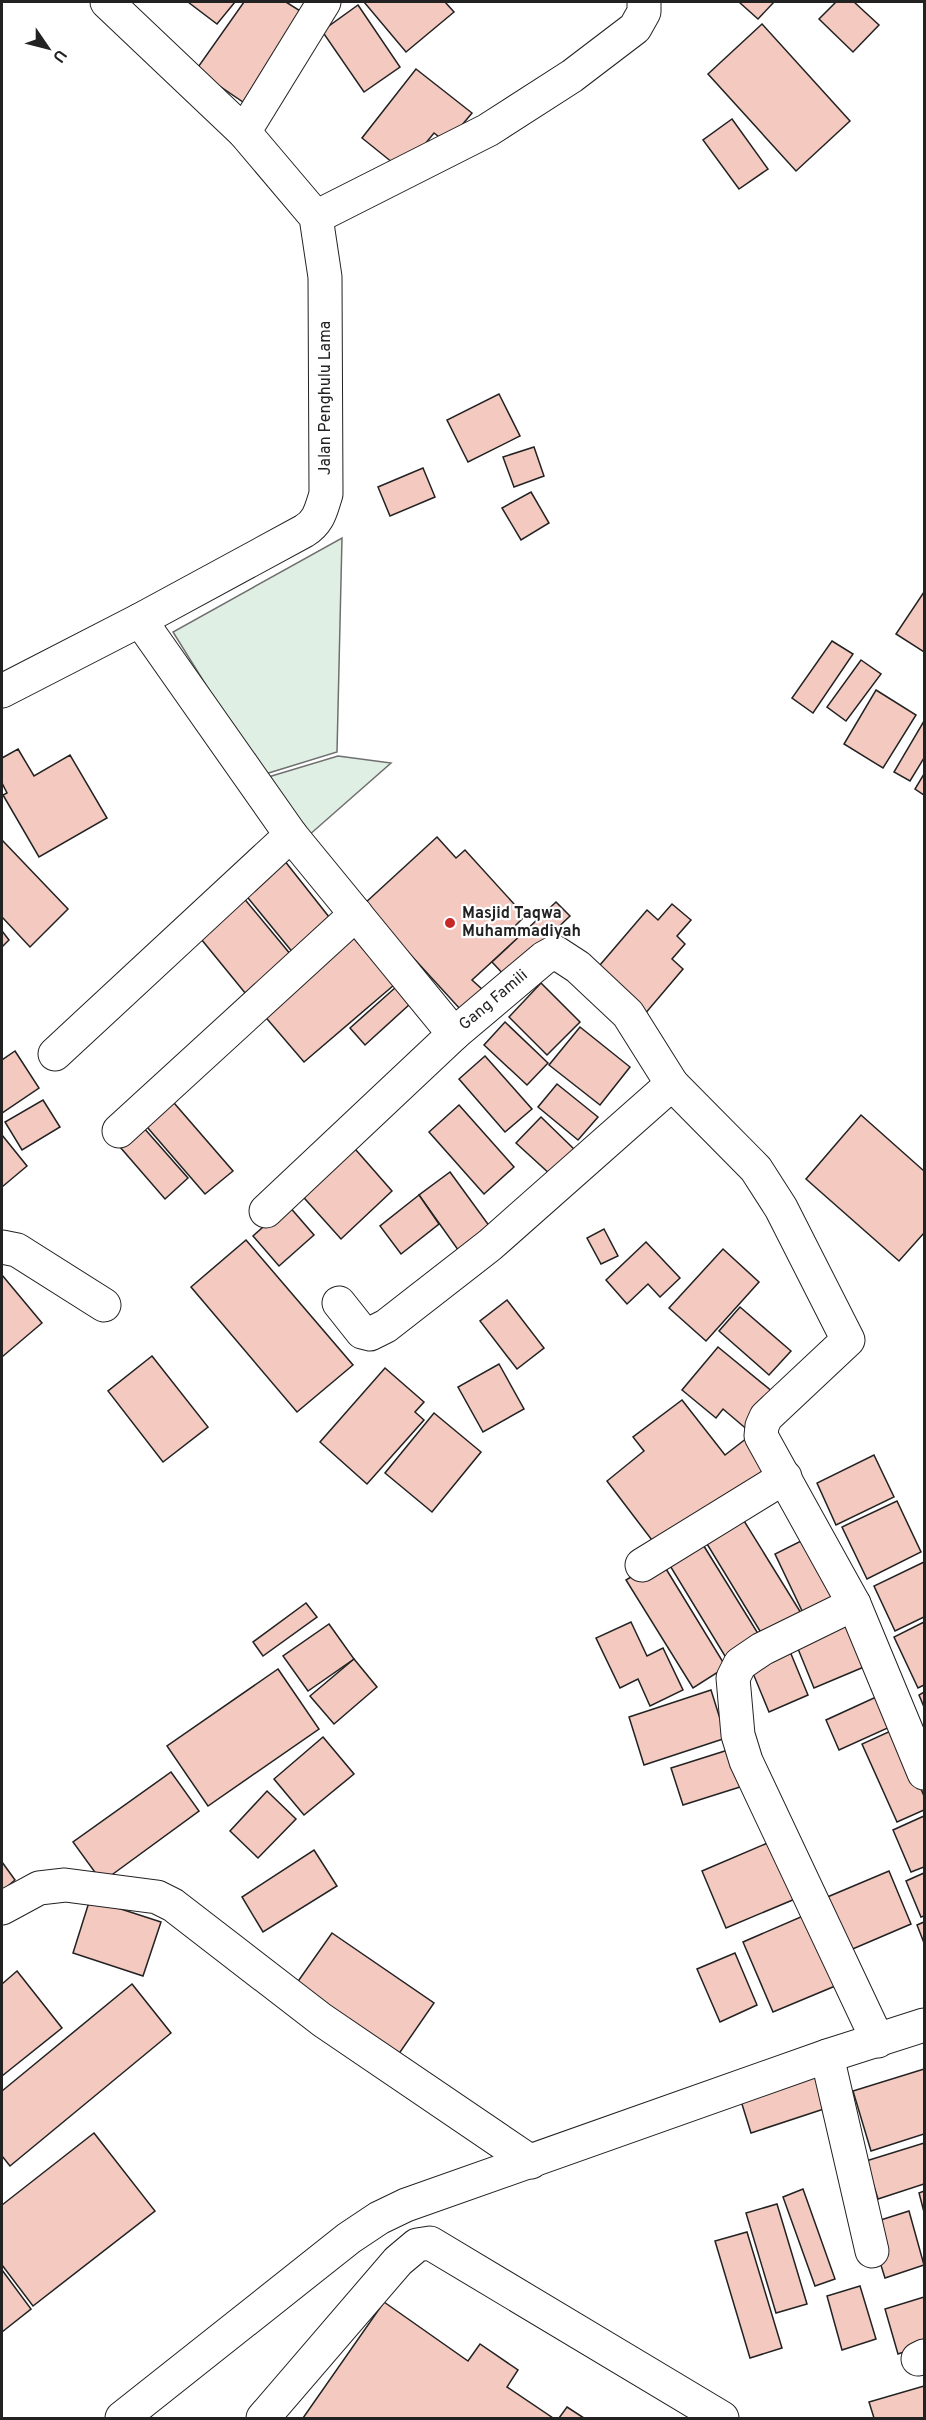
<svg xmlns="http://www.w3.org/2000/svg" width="926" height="2420" viewBox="0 0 926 2420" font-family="Overpass,sans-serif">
  <rect width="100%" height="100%" fill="#fff"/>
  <!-- green -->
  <g fill="#e0efe3" stroke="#6f6f6f" stroke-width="1.5">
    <polygon points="342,538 337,752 262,775 173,632"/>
    <polygon points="338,756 391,763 308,836 265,778"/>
  </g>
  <!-- building -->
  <g fill="#f3c9c0" stroke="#222" stroke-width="1.5">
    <polygon points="188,2 235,2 217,24"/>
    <polygon points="244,2 286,2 305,14 243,102 196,70"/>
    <polygon points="364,2 445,2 454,12 406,52"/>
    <polygon points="739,2 774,2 758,19"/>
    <polygon points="836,2 854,2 879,25 853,52 819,19"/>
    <polygon points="358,5 400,67 364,92 322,31"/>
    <polygon points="762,24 850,121 796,171 708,74"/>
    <polygon points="416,69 472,113 447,143 434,133 403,171 362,138"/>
    <polygon points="732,119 768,169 739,189 703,140"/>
    <polygon points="499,394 520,436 468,462 447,420"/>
    <polygon points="534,447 544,476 514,487 503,457"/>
    <polygon points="423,468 435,497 390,516 378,487"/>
    <polygon points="531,492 549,523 521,540 502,508"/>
    <polygon points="924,592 924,652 896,634"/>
    <polygon points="832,641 853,654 813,713 792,698"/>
    <polygon points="861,660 881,674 846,721 827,707"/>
    <polygon points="876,690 916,715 883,768 844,744"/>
    <polygon points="924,721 924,758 910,781 894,772"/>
    <polygon points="18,749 34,776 70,755 107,818 39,857 3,795 7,793 2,783 2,758"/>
    <polygon points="924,774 924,795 915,789"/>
    <polygon points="437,837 456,858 465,850 525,916 512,929 519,937 472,980 483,990 461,1010 364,904"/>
    <polygon points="2,840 68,909 30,947 2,917"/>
    <polygon points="284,860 333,922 294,954 244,893"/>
    <polygon points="242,896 296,961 250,999 197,934"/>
    <polygon points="556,902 570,916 506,977 492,962"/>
    <polygon points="672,904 691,920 677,936 685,944 672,959 683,969 644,1015 594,972 647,910 658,920"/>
    <polygon points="2,931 9,940 2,947"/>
    <polygon points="352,936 394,985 304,1062 262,1013"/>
    <polygon points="541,983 580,1022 547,1055 509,1017"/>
    <polygon points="396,987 410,1004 365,1045 350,1028"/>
    <polygon points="505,1022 548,1063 527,1085 484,1045"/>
    <polygon points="580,1027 630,1067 600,1105 549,1065"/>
    <polygon points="15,1051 39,1088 2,1113 2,1060"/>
    <polygon points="485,1056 532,1109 505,1132 459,1079"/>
    <polygon points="557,1084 598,1117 578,1140 538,1107"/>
    <polygon points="168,1096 233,1171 205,1194 141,1120"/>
    <polygon points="43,1100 60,1127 22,1150 5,1122"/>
    <polygon points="459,1105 514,1167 484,1194 429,1132"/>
    <polygon points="861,1115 924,1171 924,1233 899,1261 806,1179"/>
    <polygon points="541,1117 575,1150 551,1175 516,1143"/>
    <polygon points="143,1127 188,1178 165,1199 120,1147"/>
    <polygon points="2,1135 27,1166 2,1187"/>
    <polygon points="349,1142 392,1191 341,1239 297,1190"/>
    <polygon points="450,1172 493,1231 461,1254 419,1195"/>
    <polygon points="419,1195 439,1224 401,1254 380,1226"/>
    <polygon points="288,1205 314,1235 279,1266 253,1236"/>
    <polygon points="604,1229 618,1256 601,1264 587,1238"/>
    <polygon points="246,1240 353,1365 297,1412 191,1287"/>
    <polygon points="646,1242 680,1278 660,1297 648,1284 627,1304 606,1280"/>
    <polygon points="723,1249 759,1282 706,1341 669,1308"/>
    <polygon points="2,1275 42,1323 2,1357"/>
    <polygon points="507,1300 544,1348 517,1369 480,1321"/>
    <polygon points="740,1307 791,1351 769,1375 719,1331"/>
    <polygon points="718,1347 779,1397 750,1432 723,1409 716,1418 682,1390"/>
    <polygon points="152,1356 208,1427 163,1462 108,1391"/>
    <polygon points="499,1364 524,1409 483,1432 458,1387"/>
    <polygon points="385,1368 424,1402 415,1412 424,1420 367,1484 320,1442"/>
    <polygon points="682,1400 725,1455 747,1438 770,1467 661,1552 607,1481 644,1451 633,1437"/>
    <polygon points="434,1413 481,1452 432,1512 385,1473"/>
    <polygon points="874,1455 894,1497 836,1525 817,1483"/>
    <polygon points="897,1501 921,1552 867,1579 842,1527"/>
    <polygon points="741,1516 801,1613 763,1636 704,1539"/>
    <polygon points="807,1538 838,1601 805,1617 775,1554"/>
    <polygon points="702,1543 762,1640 728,1661 669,1564"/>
    <polygon points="660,1559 726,1667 693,1688 626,1580"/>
    <polygon points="924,1562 924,1617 895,1631 874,1586"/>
    <polygon points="306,1603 317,1617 263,1656 253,1642"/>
    <polygon points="852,1620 871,1664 814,1688 796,1644"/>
    <polygon points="631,1622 647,1656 663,1648 683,1690 650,1706 638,1679 620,1688 596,1638"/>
    <polygon points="924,1622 924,1685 918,1688 894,1637"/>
    <polygon points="329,1624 354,1659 308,1691 283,1656"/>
    <polygon points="789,1649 808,1695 769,1712 750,1666"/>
    <polygon points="354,1659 377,1687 334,1724 310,1696"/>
    <polygon points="278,1669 319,1729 208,1806 167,1746"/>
    <polygon points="711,1690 726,1738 644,1765 629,1717"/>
    <polygon points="887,1692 901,1722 839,1750 826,1720"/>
    <polygon points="924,1692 924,1707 919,1695"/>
    <polygon points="895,1729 924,1796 924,1810 897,1822 862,1744"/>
    <polygon points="323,1737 354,1774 304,1815 274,1779"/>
    <polygon points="728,1750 740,1787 683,1805 671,1768"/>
    <polygon points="171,1772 199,1811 102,1882 73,1842"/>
    <polygon points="267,1791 296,1819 258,1858 230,1831"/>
    <polygon points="924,1816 924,1867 911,1872 893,1830"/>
    <polygon points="770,1842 795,1899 726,1928 702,1871"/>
    <polygon points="314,1850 337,1886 263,1932 242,1897"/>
    <polygon points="2,1862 15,1880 2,1891"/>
    <polygon points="889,1871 911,1924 848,1951 825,1898"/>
    <polygon points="924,1873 924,1916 921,1917 906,1881"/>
    <polygon points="90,1899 161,1922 143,1976 73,1953"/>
    <polygon points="810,1913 840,1984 773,2012 743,1942"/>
    <polygon points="924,1922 924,1943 917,1925"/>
    <polygon points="332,1933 434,2003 396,2058 294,1987"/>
    <polygon points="735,1953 757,2005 720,2022 697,1969"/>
    <polygon points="17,1971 62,2028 2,2076 2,1984"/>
    <polygon points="132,1984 171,2033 10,2166 2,2156 2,2091"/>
    <polygon points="924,2069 924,2134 871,2151 853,2091"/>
    <polygon points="823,2074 833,2106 751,2133 741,2101"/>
    <polygon points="94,2133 155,2211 33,2306 2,2265 2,2205"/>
    <polygon points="924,2143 924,2184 878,2199 866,2161"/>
    <polygon points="803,2189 835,2279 815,2286 783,2197"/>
    <polygon points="924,2191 924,2212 919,2193"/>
    <polygon points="777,2204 807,2304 776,2313 746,2213"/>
    <polygon points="909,2211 924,2265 885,2278 868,2224"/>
    <polygon points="747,2232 782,2348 750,2358 715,2241"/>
    <polygon points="2,2270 31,2309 2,2332"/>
    <polygon points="860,2286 876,2339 842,2350 827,2296"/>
    <polygon points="924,2297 924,2345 898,2354 885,2309"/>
    <polygon points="384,2302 468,2361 480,2344 518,2370 507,2387 553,2418 303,2418"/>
    <polygon points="924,2386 924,2418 874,2418 869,2402"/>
    <polygon points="567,2407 584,2418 559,2418"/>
  </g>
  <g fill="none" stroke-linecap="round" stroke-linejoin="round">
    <!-- minor casing -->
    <g stroke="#222" stroke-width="35">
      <g id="minor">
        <polyline points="244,132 324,2"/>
        <polyline points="316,217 488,130 572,76 635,28 644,12 644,2"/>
        <path id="s1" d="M140,620L291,835L454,1034L544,958L555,952L578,967L628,1014L672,1084L756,1169L781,1208L848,1340L766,1417L762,1426L761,1436L854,1604L924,1773"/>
        <path d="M2,691L140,620L304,531C319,522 321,510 326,494L325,277L316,217L244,132L107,2"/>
        <polyline points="55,1054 291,835"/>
        <polyline points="119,1131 356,914"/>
        <polyline points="266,1211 454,1034"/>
        <polyline points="2,1247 17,1250 104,1305"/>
        <polyline points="339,1303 362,1332 370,1334 386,1326 490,1245 672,1084"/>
        <polyline points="642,1565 785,1477"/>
        <polyline points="854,1604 762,1649 740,1664 733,1678 738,1735 746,1761 878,2041"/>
        <polyline points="2,1908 39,1888 65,1885 157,1897 173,1905 322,2020 531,2162"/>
        <polyline points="827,2056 872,2251"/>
        <polyline points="918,2359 924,2356"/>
        <polyline points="122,2418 349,2238 379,2218 406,2205 827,2056 924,2025"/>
        <polyline points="263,2418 398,2261 417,2245 430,2243 722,2418"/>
      </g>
    </g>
    <!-- minor -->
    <use href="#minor" stroke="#fff" stroke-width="33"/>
  </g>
  <!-- markers -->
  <circle fill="#c62828" stroke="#fff" stroke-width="2" cx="450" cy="923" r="6"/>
  <g text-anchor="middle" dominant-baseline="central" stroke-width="4.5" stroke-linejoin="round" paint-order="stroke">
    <!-- street labels -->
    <g font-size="16" fill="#222" stroke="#fff">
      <text transform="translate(326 398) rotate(-90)">Jalan Penghulu Lama</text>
      <text stroke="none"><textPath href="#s1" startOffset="572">Gang Famili</textPath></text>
    </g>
    <!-- poi labels -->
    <g font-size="16" font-weight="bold" fill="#222" stroke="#fff" text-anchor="start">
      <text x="462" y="914">Masjid Taqwa<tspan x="462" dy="18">Muhammadiyah</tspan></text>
    </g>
  </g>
  <!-- border -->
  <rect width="926" height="2420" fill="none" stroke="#222222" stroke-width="6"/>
  <!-- north arrow -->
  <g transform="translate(48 48) rotate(125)" stroke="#ffffff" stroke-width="4.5" paint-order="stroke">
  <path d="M0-4.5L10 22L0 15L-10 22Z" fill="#222222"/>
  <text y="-9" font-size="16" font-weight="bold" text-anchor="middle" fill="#222222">U</text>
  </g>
</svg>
